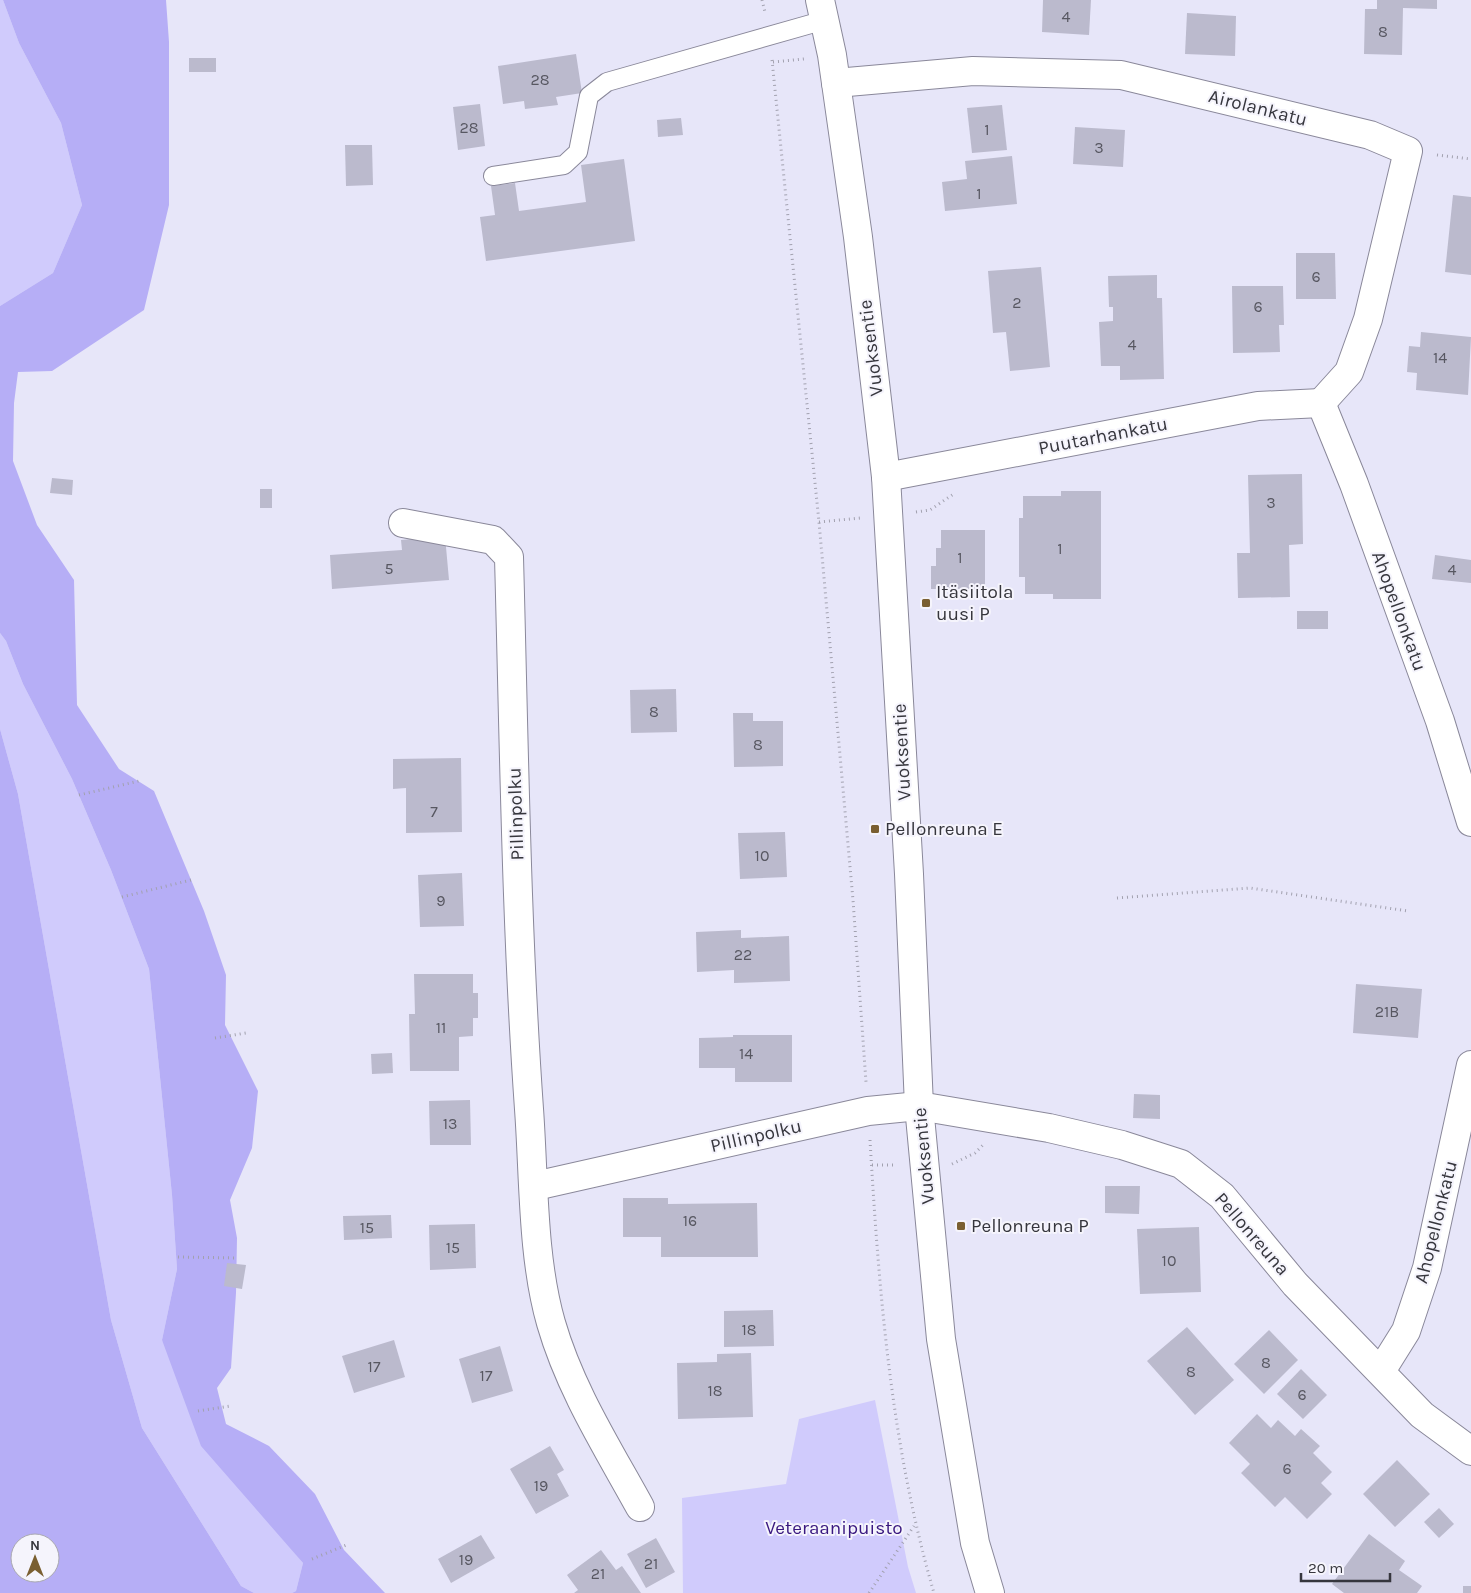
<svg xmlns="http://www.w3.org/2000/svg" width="1471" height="1593" viewBox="0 0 1471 1593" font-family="Karla,sans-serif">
  <rect width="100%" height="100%" fill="#e7e6f9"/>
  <!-- green -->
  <g fill="#d0cbfc">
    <polygon points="0,0 3,0 19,43 61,123 82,205 53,273 0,306"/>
    <polygon points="0,633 6,641 23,684 72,779 111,870 149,969 172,1195 177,1269 162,1340 269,1521 303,1563 296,1591 292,1593 254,1593 241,1586 142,1428 111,1320 18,794 0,729"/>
    <polygon points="875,1400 908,1567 916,1593 683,1593 682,1498 786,1484 799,1419"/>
  </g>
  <!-- water -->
  <g fill="#b6aef6" fill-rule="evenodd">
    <polygon points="3,0 166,0 169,42 169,205 144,310 52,371 18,372 14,403 13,461 37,525 74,580 77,705 119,769 154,791 204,911 226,975 225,1025 258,1091 252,1148 230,1200 237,1238 236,1293 231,1368 217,1388 226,1424 269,1446 315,1494 344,1550 385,1593 292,1593 296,1591 303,1563 201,1446 162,1340 177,1269 172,1195 149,969 111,870 72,779 23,684 6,641 0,633 0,306 53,273 82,205 61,123 19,43"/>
    <path d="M0,729L18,794L111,1320L142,1428L241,1586L254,1593H0ZM20,1543H50V1573H20Z"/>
  </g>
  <!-- building -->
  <g fill="#bbbacd">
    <polygon points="1043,0 1091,0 1089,35 1042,32"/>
    <polygon points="1377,0 1437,0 1437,9 1403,8 1402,55 1364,54 1365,9 1377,9"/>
    <polygon points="1187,13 1236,16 1235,56 1185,54"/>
    <polygon points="576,54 582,93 556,97 558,105 525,109 524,101 503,104 498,66"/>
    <rect x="189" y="58" width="27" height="14"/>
    <polygon points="480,104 485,146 458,150 453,107"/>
    <polygon points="1002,105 1007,150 972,153 967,108"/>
    <polygon points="681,118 683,135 658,137 657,120"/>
    <polygon points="1075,127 1125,130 1123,167 1073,164"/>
    <polygon points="345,145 372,145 373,185 346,186"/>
    <polygon points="1012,156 1017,204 945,211 942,182 967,179 965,161"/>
    <polygon points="624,159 635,241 486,261 480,217 495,215 491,186 515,183 519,211 586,202 581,165"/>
    <polygon points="1453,195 1471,197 1471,275 1445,272"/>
    <polygon points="1296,253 1335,253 1336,299 1296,299"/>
    <polygon points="1041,267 1050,367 1010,371 1006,332 993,333 988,271"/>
    <polygon points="1157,275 1157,298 1162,298 1164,379 1120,380 1120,366 1101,366 1099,322 1113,321 1113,307 1109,307 1108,276"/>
    <polygon points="1232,286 1283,286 1284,325 1279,325 1280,352 1233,353"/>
    <polygon points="1421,332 1471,337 1468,395 1416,390 1417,373 1407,372 1409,346 1420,347"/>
    <polygon points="1302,474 1303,544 1289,545 1290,597 1238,598 1237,553 1250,553 1248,475"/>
    <polygon points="52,478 73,480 72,495 50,493"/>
    <rect x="260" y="489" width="12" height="19"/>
    <polygon points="1061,491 1101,491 1101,599 1053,599 1053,594 1025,594 1025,577 1019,577 1019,518 1023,518 1023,496 1061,496"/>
    <polygon points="941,530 985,530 985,589 931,589 931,566 936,566 936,548 941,548"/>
    <polygon points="445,536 449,580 332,589 330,555 402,550 401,540"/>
    <polygon points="1435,555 1471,560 1471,583 1432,579"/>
    <rect x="1297" y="611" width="31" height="18"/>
    <polygon points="676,689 677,732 631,733 630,690"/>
    <polygon points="733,713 753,713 753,721 783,721 783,766 734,767"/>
    <polygon points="461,758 462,832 406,833 406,788 393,789 393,759"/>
    <polygon points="785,832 787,877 740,879 738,833"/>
    <polygon points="462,873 464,926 420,927 418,875"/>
    <polygon points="741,930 741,938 789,936 790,981 734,983 734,970 697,972 696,932"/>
    <polygon points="414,974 473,974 473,993 478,993 478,1018 473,1018 473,1036 459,1037 459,1071 410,1071 409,1014 415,1014"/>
    <polygon points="1356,984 1422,989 1418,1038 1353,1033"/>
    <polygon points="733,1035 792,1035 792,1082 735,1082 735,1068 699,1068 699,1038 733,1037"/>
    <polygon points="392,1053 393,1073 372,1074 371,1054"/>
    <polygon points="1134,1094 1160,1095 1160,1119 1133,1118"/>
    <polygon points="470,1100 471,1145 430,1145 429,1101"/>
    <polygon points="1105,1186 1140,1186 1139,1214 1105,1213"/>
    <polygon points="623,1198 668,1198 668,1204 757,1203 758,1257 661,1257 661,1237 623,1237"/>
    <polygon points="391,1215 392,1238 344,1240 343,1216"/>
    <polygon points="475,1224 476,1268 430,1270 429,1225"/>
    <polygon points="1199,1227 1201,1292 1140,1294 1137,1229"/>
    <polygon points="227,1263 246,1265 242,1289 224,1286"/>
    <polygon points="773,1310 774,1346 724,1347 724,1311"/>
    <polygon points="1187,1327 1234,1380 1195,1415 1147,1361"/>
    <polygon points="1269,1330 1298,1360 1264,1394 1234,1364"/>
    <polygon points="394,1340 405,1377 354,1393 342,1356"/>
    <polygon points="500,1346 513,1391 472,1403 459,1359"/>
    <polygon points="751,1353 753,1417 678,1419 677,1363 717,1362 717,1354"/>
    <polygon points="1301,1369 1327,1395 1303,1419 1277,1394"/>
    <polygon points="1257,1414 1271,1428 1278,1420 1295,1436 1301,1429 1320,1446 1313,1453 1332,1472 1321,1483 1332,1494 1307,1519 1285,1497 1275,1507 1241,1473 1250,1464 1229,1443"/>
    <polygon points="550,1446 564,1470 557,1474 569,1496 536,1514 510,1469"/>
    <polygon points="1397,1460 1430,1494 1395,1527 1363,1494"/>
    <polygon points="1439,1508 1454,1524 1439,1538 1424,1522"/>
    <polygon points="1369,1534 1405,1561 1399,1570 1422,1586 1417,1593 1344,1593 1332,1584"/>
    <polygon points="481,1535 495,1558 451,1583 438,1559"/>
    <polygon points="656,1538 675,1572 646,1588 627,1554"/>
    <polygon points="601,1550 616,1570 622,1566 641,1593 574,1593 578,1590 567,1575"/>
    <rect x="1463" y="1586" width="8" height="7"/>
  </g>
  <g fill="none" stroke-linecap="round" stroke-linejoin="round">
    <!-- lane casing -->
    <g stroke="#8a889a" stroke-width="20">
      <polyline id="lane" points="493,176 564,165 578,152 589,96 607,82 825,20"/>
    </g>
    <!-- street casing -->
    <g stroke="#8a889a" stroke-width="30">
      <g id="street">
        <polyline points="836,83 973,71 1121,75 1370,135 1408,151 1368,319 1349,372 1321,403"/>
        <polyline points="1321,403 1354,484 1440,721 1471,822"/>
        <polyline points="886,477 1258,406 1321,403"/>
        <path d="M403,523L493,540L509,557C514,741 516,925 529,1109C534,1177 532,1257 551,1323C570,1389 607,1447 640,1507"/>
        <polyline points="535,1186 868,1111 919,1106 1049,1128 1122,1145 1181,1164 1222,1196 1295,1284 1422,1415 1471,1451"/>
        <polyline points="1381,1371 1406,1331 1427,1268 1471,1065"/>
      </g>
    </g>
    <!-- secondary casing -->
    <g stroke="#8a889a" stroke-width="30">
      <polyline id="secondary" points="820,0 832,55 858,237 886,477 909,874 919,1106 941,1339 975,1543 990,1593"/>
    </g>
    <!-- path -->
    <g stroke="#a2a1af" stroke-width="3" stroke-dasharray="1 4" stroke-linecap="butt">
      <polyline points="762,0 765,12"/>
      <polyline points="772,60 819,522 853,900 866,1082"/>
      <polyline points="773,62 804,59"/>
      <polyline points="1437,155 1471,159"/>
      <polyline points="916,512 930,510 955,493"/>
      <polyline points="819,522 861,518"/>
      <polyline points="79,795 139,781"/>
      <polyline points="122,897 191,880"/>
      <polyline points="1117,898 1250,888 1408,911"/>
      <polyline points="215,1038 246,1033"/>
      <path d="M870,1140C879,1293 891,1446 934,1593"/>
      <polyline points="952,1164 975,1153 983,1145"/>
      <polyline points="872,1165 896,1165"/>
      <polyline points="178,1257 238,1258"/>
      <polyline points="198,1411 231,1406"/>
      <polyline points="312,1559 349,1544"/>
      <polyline points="869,1593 914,1526"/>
    </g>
    <!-- lane -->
    <use href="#lane" stroke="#fff" stroke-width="18"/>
    <!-- street -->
    <use href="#street" stroke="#fff" stroke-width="28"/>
    <!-- secondary -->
    <use href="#secondary" stroke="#fff" stroke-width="28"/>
  </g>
  <!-- markers -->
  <g fill="#7a5f31" stroke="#f5f4fc" stroke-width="2">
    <rect x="921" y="598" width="10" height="10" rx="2.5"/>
    <rect x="870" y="824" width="10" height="10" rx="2.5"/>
    <rect x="956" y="1221" width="10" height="10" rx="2.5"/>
  </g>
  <g text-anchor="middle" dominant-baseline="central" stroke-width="4" stroke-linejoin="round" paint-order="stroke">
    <!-- number labels -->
    <g font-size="16" fill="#575761">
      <text x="1066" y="16">4</text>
      <text x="1383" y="31">8</text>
      <text x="540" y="79">28</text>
      <text x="469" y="127">28</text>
      <text x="987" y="129">1</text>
      <text x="1099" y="147">3</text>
      <text x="979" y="193">1</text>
      <text x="1316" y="276">6</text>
      <text x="1017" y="302">2</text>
      <text x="1258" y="306">6</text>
      <text x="1132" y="344">4</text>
      <text x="1440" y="357">14</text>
      <text x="1271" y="502">3</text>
      <text x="1060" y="548">1</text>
      <text x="960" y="557">1</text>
      <text x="389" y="568">5</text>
      <text x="1452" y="569">4</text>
      <text x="654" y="711">8</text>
      <text x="758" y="744">8</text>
      <text x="434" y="811">7</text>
      <text x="762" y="855">10</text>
      <text x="441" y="900">9</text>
      <text x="743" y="954">22</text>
      <text x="1387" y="1011">21B</text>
      <text x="441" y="1027">11</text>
      <text x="746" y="1053">14</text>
      <text x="450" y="1123">13</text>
      <text x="690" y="1220">16</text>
      <text x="367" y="1227">15</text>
      <text x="453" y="1247">15</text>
      <text x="1169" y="1260">10</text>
      <text x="749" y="1329">18</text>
      <text x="1266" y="1362">8</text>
      <text x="374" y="1366">17</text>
      <text x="1191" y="1371">8</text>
      <text x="486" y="1375">17</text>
      <text x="715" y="1390">18</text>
      <text x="1302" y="1394">6</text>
      <text x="1287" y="1468">6</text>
      <text x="541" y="1485">19</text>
      <text x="466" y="1559">19</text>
      <text x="651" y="1563">21</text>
      <text x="598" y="1573">21</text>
    </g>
    <!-- street labels -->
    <g font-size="19" fill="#36363d" stroke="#f5f4fc">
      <text transform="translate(1258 108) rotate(14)">Airolankatu</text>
      <text transform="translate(871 348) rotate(-97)">Vuoksentie</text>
      <text transform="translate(1103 436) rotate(-11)">Puutarhankatu</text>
      <text transform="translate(1399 611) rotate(70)">Ahopellonkatu</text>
      <text transform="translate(902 752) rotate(-93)">Vuoksentie</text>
      <text transform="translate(516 814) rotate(-92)">Pillinpolku</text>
      <text transform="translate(756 1136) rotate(-13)">Pillinpolku</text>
      <text transform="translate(924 1156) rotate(-95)">Vuoksentie</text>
      <text transform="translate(1436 1222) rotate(-76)">Ahopellonkatu</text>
      <text transform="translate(1252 1234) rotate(49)">Pellonreuna</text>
    </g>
    <!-- poi labels -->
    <g font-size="19" fill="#36363d" stroke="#f5f4fc" text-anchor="start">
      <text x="936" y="592">Itäsiitola<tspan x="936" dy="22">uusi P</tspan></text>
      <text x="885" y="829">Pellonreuna E</text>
      <text x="971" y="1226">Pellonreuna P</text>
    </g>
    <!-- park labels -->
    <g font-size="19" fill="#38177f" stroke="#f5f4fc">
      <text x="834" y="1528">Veteraanipuisto</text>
    </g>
  </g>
  <!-- north arrow -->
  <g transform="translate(35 1558)"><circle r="24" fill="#f5f4fc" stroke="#a9a8b0"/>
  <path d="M0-4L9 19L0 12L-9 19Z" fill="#7a5f31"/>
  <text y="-8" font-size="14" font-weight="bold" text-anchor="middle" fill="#36363d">N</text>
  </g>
  <!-- scale -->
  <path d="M1301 1573v8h89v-8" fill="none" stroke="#36363d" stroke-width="2.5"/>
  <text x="1308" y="1573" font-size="15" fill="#36363d" stroke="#f5f4fc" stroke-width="4" paint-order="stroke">20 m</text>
</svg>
